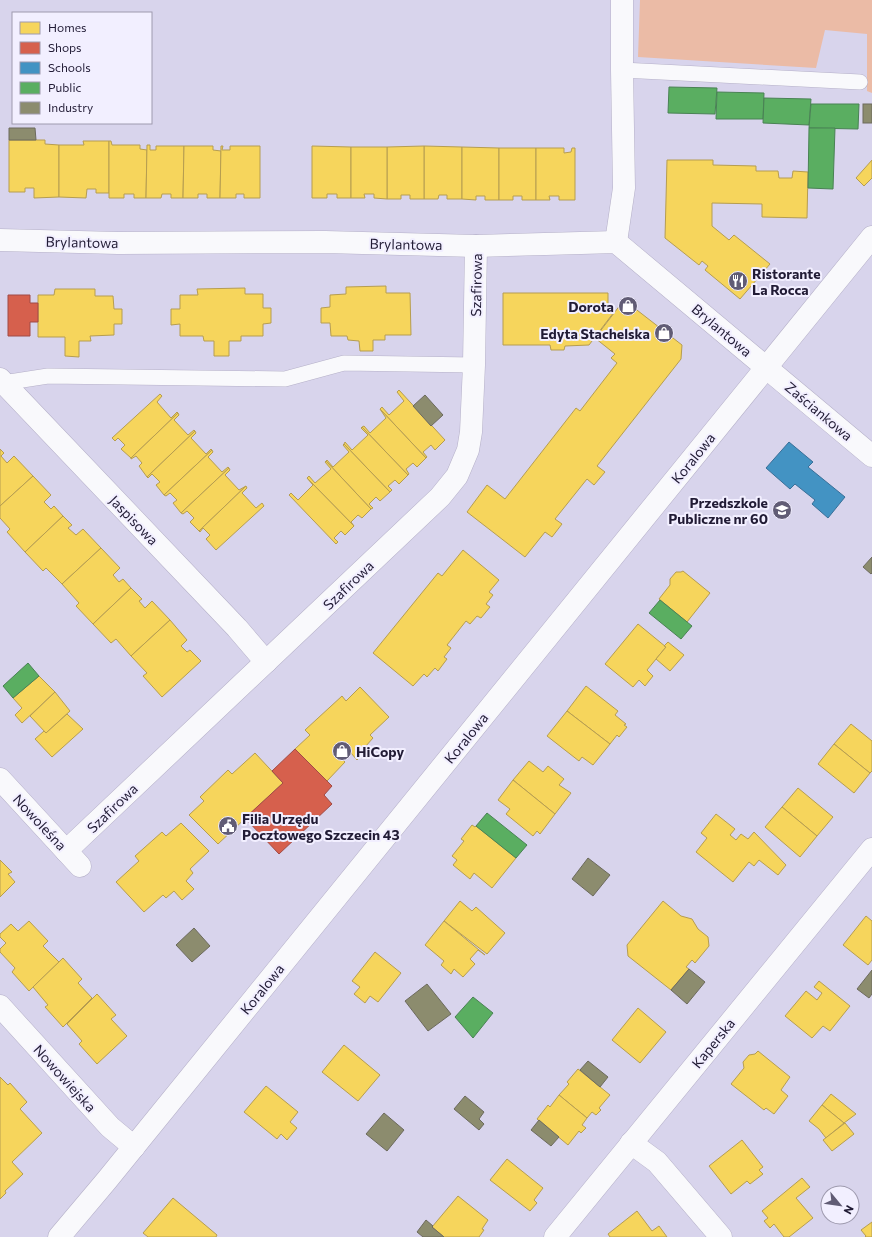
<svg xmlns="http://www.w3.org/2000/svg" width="872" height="1237" viewBox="0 0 872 1237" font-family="Commissioner,sans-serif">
  <rect width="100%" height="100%" fill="#d8d4ec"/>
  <!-- green -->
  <polygon fill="#ebbba6" points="640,0 872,0 872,93 867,91 867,34 825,30 816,68 638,57"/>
  <!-- homes -->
  <g fill="#f6d55c" stroke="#b69d50">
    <polygon points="9,140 45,140 45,144 59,145 59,197 34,198 34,188 25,188 25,192 9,192"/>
    <polygon points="83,141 109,141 109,193 96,193 96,189 87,189 86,198 59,197 59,145 84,145"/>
    <polygon points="109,141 111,141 112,145 140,145 140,149 147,150 146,198 134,198 134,194 124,194 124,198 109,198"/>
    <polygon points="147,145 150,145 150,150 156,150 156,146 184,146 183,198 171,198 171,194 162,194 161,198 146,198"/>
    <polygon points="184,146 213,146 213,150 221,151 220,198 207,198 207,194 198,194 198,198 183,198"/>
    <polygon points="221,146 223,146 222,150 230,150 230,146 260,146 260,198 244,198 244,194 236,194 236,198 220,198"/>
    <polygon points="312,146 351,147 351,198 337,198 337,194 327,194 327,198 312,198"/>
    <polygon points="424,146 462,147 462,199 447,199 447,195 439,195 438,199 424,199"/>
    <polygon points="424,146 424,199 410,199 410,195 401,195 401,199 387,199 387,147"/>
    <polygon points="351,147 387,147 387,199 374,198 374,194 364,194 365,198 351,198"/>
    <polygon points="462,147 499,148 499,200 485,200 485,196 476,196 476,200 462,199"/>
    <polygon points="499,148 536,148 536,200 522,200 522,196 513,196 513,200 499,200"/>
    <polygon points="536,148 564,148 564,153 571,152 572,148 575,148 575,200 559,200 559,196 549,196 550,200 536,200"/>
    <polygon points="667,160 713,160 713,165 756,166 756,171 778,171 779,178 792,178 793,171 808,172 807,218 762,217 762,204 712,203 712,226 729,240 734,235 770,264 740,299 705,270 708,266 702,261 699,265 665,238"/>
    <polygon points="872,160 872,178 864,186 856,178"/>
    <polygon points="386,286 386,293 410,293 411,335 385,335 385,340 373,340 373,351 360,351 359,341 348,340 347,336 331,336 330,323 321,323 321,308 330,307 330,295 346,294 346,287"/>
    <polygon points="245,288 245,294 263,294 263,308 271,308 271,323 263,324 263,336 241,336 241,341 229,341 229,356 214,356 214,341 204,341 203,336 180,336 180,324 171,325 171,309 180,309 180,295 198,295 197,289"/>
    <polygon points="55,289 95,289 95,296 113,296 114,309 122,309 122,324 114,324 114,335 90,336 91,341 79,341 79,357 65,356 65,337 38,337 38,295 54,295"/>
    <polygon points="503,293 608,293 608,306 614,312 589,345 565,346 564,350 551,350 550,345 503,345"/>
    <polygon points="624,300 682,345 681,359 597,466 605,472 594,485 587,479 555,519 562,524 552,537 545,532 525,557 467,512 487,485 505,499 576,408 580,411 617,363 611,358 615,354 595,338"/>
    <polygon points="399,390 445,440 435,450 431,445 423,452 427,457 426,458 380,409 382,407 389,415 404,401 397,392"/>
    <polygon points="160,394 162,396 157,402 171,418 177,412 178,413 131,458 121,449 125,445 118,438 115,441 112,438"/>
    <polygon points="380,409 426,458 417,467 413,463 406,469 409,474 408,475 362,427 364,426 370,433 386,418"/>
    <polygon points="178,413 179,415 174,420 188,435 194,430 195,431 147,477 139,466 142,463 136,456 131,459 131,458"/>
    <polygon points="362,427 408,475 399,484 395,480 388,486 392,490 390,492 344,444 345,442 352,450 368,435 361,428"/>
    <polygon points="195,431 196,433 191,438 206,454 211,449 212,450 164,495 156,485 160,482 152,474 148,478 147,477"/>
    <polygon points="344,444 390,492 380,501 376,497 369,504 373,508 371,509 326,461 327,460 333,467 349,452 343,445"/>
    <polygon points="0,449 4,453 1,456 7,463 14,456 33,476 0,506"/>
    <polygon points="212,450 213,452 208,457 222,472 228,467 229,468 181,513 173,503 177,500 170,493 166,496 164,495"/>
    <polygon points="326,461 371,509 362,518 358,515 351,522 354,526 307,478 309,476 315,483 331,469 325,462"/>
    <polygon points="229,468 230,470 225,475 239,490 246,486 199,531 190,522 194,518 187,511 183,514 181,513"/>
    <polygon points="33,476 51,495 44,502 51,509 54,506 63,516 25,552 7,532 10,529 0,518 0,506"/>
    <polygon points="307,478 354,526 345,535 341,531 334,538 338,542 336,544 289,495 291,493 298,500 313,485"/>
    <polygon points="246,486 247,488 242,493 256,508 262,503 264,506 216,550 206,539 210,535 203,528 200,532 199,531"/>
    <polygon points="63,516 72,525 68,528 76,535 83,529 101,548 62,584 46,568 43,571 25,552"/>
    <polygon points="101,548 120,568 113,575 119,582 123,579 131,588 93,624 76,606 79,603 62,584"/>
    <polygon points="463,550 499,580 489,592 493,595 486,604 490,607 481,618 477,616 470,624 466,621 447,645 451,648 444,657 447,659 438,671 435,668 427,677 424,674 413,686 373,653 438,573 442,576"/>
    <polygon points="683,571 710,593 687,622 659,599 670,585 670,579 676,572 681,572"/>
    <polygon points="131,588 142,599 139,601 145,608 152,601 170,620 131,656 116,639 111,643 93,624"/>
    <polygon points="170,620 187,640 181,646 187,652 190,650 201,661 162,697 143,676 147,673 131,656"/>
    <polygon points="638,624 666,647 647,670 653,676 645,686 639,680 633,687 605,664"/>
    <polygon points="668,642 684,655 670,671 656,659 666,647 664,646"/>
    <polygon points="39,676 55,692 22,723 15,715 22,708 13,698"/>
    <polygon points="586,686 618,711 615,715 626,724 624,725 627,727 619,737 617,735 610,744 567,711"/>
    <polygon points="360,687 389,717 370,735 373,738 365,747 368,749 357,760 351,753 343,760 345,762 327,781 295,749 310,735 305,730 342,696 346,701"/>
    <polygon points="55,692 70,711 46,733 30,716"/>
    <polygon points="567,711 610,744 593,765 582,757 579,761 547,736"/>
    <polygon points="67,714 83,729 52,757 35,739 44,731 46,733"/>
    <polygon points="851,724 872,741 872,771 870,773 834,744"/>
    <polygon points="834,744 870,773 854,793 818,764"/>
    <polygon points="255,753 283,783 218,844 189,815 204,801 200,797 228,770 232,774"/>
    <polygon points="529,761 543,772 548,766 564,779 559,785 571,793 555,814 513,780"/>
    <polygon points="513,780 555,814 540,834 537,831 533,836 506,814 510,809 498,800"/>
    <polygon points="798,788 833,817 817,836 782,807"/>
    <polygon points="782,807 817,836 800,857 765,827"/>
    <polygon points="716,814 735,829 730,835 736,840 741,834 748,839 754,832 786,865 778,875 759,860 754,866 749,862 733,882 696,852 707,838 701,833"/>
    <polygon points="181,823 209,851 190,869 193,873 186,881 194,889 182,900 174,891 166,898 163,895 144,912 116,882 139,861 135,856 162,832 166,836"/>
    <polygon points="472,825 475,827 476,826 516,858 492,888 474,873 470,879 453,865 457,860 452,856 464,841 461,839"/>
    <polygon points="0,860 12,872 8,874 15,882 0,897"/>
    <polygon points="460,901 472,911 476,907 505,933 487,954 444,921"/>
    <polygon points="663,901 681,916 692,919 698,929 708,937 709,946 695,963 692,960 686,967 689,969 671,990 628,956 627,945"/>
    <polygon points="866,916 872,921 872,960 868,965 843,945"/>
    <polygon points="29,921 48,941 43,946 59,962 29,991 12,972 15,968 0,952 0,949 6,943 0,937 0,934 11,924 18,931"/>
    <polygon points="444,921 485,955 478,950 470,959 475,964 463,977 454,969 451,974 441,965 444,961 425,945"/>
    <polygon points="375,952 401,973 378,1002 370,996 365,1003 354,994 360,987 352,981"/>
    <polygon points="63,958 82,979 78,983 92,998 63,1027 45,1007 48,1005 33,987"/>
    <polygon points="819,981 850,1006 830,1031 823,1026 812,1038 785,1016 806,991 817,1000 822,993 814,987"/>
    <polygon points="97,994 116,1015 111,1019 127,1036 97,1064 79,1044 82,1041 67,1024"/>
    <polygon points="638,1008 666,1032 640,1063 612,1040"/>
    <polygon points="344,1045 380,1075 358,1101 322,1072"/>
    <polygon points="758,1051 790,1077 781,1090 788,1096 774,1114 766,1108 764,1110 731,1084 744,1068 743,1062 749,1055 755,1054"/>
    <polygon points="578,1069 610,1095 599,1108 601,1110 596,1115 592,1112 587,1118 559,1095 569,1084 567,1082"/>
    <polygon points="0,1077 8,1085 10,1083 27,1102 20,1109 42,1133 12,1162 23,1174 5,1191 6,1193 0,1199"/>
    <polygon points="266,1086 298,1112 290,1122 297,1128 287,1140 281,1134 277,1139 244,1112"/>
    <polygon points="831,1094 856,1114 844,1123 822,1105"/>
    <polygon points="559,1095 587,1118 582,1125 586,1128 581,1133 579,1131 568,1145 537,1119 548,1105 550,1107"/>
    <polygon points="822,1105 844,1123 826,1138 819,1129 809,1121"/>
    <polygon points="845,1123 854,1134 832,1151 823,1140"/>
    <polygon points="742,1140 763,1167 759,1170 763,1174 750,1184 747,1181 731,1194 709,1166"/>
    <polygon points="507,1159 543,1188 534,1200 537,1203 530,1211 490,1180"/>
    <polygon points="802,1178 810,1187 796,1198 813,1218 789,1237 784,1237 774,1224 770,1228 764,1221 768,1218 762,1211"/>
    <polygon points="458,1196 488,1220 482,1229 484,1230 479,1237 444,1237 432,1227"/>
    <polygon points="173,1198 217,1235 216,1237 148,1237 143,1233"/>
    <polygon points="637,1211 652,1231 659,1226 667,1237 610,1237 608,1234"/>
    <polygon points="872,1222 872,1237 865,1237 866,1236 861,1230"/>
  </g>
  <!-- shops -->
  <g fill="#d6604d" stroke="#a04b46">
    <polygon points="8,295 30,295 30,303 38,303 38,322 30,322 30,336 8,336"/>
    <polygon points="295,749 332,786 324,795 332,804 279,854 245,818 283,783 272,771"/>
  </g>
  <!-- schools -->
  <polygon fill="#4393c3" stroke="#396f98" points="789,442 813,462 808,467 845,497 828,518 812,504 815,500 795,484 790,489 766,468"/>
  <!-- public -->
  <g fill="#5aae61" stroke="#498254">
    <polygon points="669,87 717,88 715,114 668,113"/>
    <polygon points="717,92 764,93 763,119 716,119"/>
    <polygon points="764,98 811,99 809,125 763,123"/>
    <polygon points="811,104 859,104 858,129 809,128"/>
    <polygon points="809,128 835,128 833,189 808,188"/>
    <polygon points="660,600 692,626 681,639 649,613"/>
    <polygon points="28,663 39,676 13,698 3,686"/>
    <polygon points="487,813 527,845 516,858 476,826"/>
    <polygon points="473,997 493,1013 473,1038 455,1017"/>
  </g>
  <!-- industry -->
  <g fill="#8c8c6e" stroke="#6c6a5d">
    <rect x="863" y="104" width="9" height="19"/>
    <polygon points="9,128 35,128 36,140 9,140"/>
    <polygon points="425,395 443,415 431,426 413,406"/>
    <polygon points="872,557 872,573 871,574 863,567"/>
    <polygon points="588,858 610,875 593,896 572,879"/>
    <polygon points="194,928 210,946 192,962 176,945"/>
    <polygon points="689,969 705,982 687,1004 671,990"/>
    <polygon points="872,970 872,994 869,998 857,989"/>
    <polygon points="427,984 451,1014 428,1031 405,1001"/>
    <polygon points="588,1061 608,1077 600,1087 580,1070"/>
    <polygon points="465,1096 484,1112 479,1119 484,1124 479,1130 454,1109"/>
    <polygon points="384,1113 404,1130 387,1151 366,1134"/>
    <polygon points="539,1120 559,1137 551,1146 531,1130"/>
    <polygon points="426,1220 433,1226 432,1227 444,1237 423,1237 417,1232"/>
  </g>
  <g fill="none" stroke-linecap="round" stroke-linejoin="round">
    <!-- lane casing -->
    <g stroke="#b5b0c8" stroke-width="16">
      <g id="lane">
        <polyline points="622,70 860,82"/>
        <polyline points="3,383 48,376 285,379 344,363 474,365"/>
      </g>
    </g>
    <!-- street casing -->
    <g stroke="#b5b0c8" stroke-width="23">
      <g id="street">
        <polyline points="0,240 118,243 325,242 476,246 616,242 872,456"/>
        <polyline points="616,242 624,188 622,70 622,0"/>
        <polyline points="0,379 237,628 266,662"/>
        <polyline points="0,779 80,866"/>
        <polyline points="66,851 440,497 457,476 468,450 471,432 474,365 476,246"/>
        <polyline points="0,1006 110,1127 134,1147"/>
        <polyline points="631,1143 657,1162 721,1237"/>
        <polyline points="555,1237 872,849"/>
      </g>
    </g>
    <!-- secondary casing -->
    <g stroke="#b5b0c8" stroke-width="23">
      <polyline id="secondary" points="59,1237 107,1180 872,237"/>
    </g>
    <!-- lane -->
    <use href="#lane" stroke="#f9f9fc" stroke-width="15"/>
    <!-- street -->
    <use href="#street" stroke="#f9f9fc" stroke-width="22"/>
    <!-- secondary -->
    <use href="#secondary" stroke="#f9f9fc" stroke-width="22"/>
  </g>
  <!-- icons -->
  <defs>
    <g id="restaurant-disc" transform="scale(1)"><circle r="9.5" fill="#615c75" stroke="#f2efff"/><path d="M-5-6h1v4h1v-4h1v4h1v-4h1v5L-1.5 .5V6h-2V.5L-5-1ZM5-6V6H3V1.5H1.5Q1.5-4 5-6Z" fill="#fff"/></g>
    <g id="shop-disc" transform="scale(1)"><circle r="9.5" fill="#615c75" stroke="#f2efff"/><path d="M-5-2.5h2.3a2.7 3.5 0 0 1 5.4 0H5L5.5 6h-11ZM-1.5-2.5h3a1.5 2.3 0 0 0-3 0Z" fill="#fff"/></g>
    <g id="school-disc" transform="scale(1)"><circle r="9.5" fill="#615c75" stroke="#f2efff"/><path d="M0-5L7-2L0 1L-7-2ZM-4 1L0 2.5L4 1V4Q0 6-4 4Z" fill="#fff"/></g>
    <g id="civic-disc" transform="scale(1)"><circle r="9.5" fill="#615c75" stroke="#f2efff"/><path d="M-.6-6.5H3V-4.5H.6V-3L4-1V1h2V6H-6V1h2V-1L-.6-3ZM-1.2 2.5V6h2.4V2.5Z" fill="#fff"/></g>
  </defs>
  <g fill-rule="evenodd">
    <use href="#restaurant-disc" x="738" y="281"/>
    <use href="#shop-disc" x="628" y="306"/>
    <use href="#shop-disc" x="664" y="333"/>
    <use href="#school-disc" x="782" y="510"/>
    <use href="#shop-disc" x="342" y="751"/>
    <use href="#civic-disc" x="228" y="826"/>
  </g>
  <g text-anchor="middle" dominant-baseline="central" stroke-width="4" stroke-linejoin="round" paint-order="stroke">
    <!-- street labels -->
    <g font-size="14" fill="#211b35" stroke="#f2efff">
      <text transform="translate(82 242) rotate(1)">Brylantowa</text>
      <text transform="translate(406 244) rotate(1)">Brylantowa</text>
      <text transform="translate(476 285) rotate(-89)">Szafirowa</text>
      <text transform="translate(722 330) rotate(40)">Brylantowa</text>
      <text transform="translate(819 411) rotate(40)">Zaściankowa</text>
      <text transform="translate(693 458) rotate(-51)">Koralowa</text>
      <text transform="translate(134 520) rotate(46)">Jaspisowa</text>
      <text transform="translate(348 585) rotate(-44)">Szafirowa</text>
      <text transform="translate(466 738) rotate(-51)">Koralowa</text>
      <text transform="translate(112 808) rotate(-44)">Szafirowa</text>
      <text transform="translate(40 822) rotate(47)">Nowoleśna</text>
      <text transform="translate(262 989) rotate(-51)">Koralowa</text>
      <text transform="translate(713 1043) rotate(-51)">Kaperska</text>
      <text transform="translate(65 1078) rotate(48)">Nowowiejska</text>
    </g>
    <!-- poi labels -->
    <g font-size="14" font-weight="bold" fill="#211b35" stroke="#f2efff" text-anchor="start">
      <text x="752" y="273">Ristorante<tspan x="752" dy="16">La Rocca</tspan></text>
      <text x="614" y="306" text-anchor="end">Dorota</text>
      <text x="650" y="333" text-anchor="end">Edyta Stachelska</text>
      <text x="768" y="502" text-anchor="end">Przedszkole<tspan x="768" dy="16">Publiczne nr 60</tspan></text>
      <text x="356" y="751">HiCopy</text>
      <text x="242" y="818">Filia Urzędu<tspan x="242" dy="16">Pocztowego Szczecin 43</tspan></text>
    </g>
  </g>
  <!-- legend -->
  <rect x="12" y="12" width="140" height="112" fill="#f2efff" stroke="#9e9aae"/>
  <rect x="20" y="22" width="20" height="12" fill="#f6d55c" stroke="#9e9aae"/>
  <text x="48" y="32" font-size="12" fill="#211b35">Homes</text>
  <rect x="20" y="42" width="20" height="12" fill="#d6604d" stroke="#9e9aae"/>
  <text x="48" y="52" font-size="12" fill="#211b35">Shops</text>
  <rect x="20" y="62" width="20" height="12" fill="#4393c3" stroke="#9e9aae"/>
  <text x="48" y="72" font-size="12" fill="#211b35">Schools</text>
  <rect x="20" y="82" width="20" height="12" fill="#5aae61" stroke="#9e9aae"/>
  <text x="48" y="92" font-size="12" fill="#211b35">Public</text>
  <rect x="20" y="102" width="20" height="12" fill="#8c8c6e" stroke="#9e9aae"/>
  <text x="48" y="112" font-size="12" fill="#211b35">Industry</text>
  <!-- north arrow -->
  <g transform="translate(840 1205) rotate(119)"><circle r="19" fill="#f2efff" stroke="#9e9aae"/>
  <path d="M0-3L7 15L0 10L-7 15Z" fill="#615c75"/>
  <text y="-6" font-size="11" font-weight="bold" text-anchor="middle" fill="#211b35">N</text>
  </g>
</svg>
